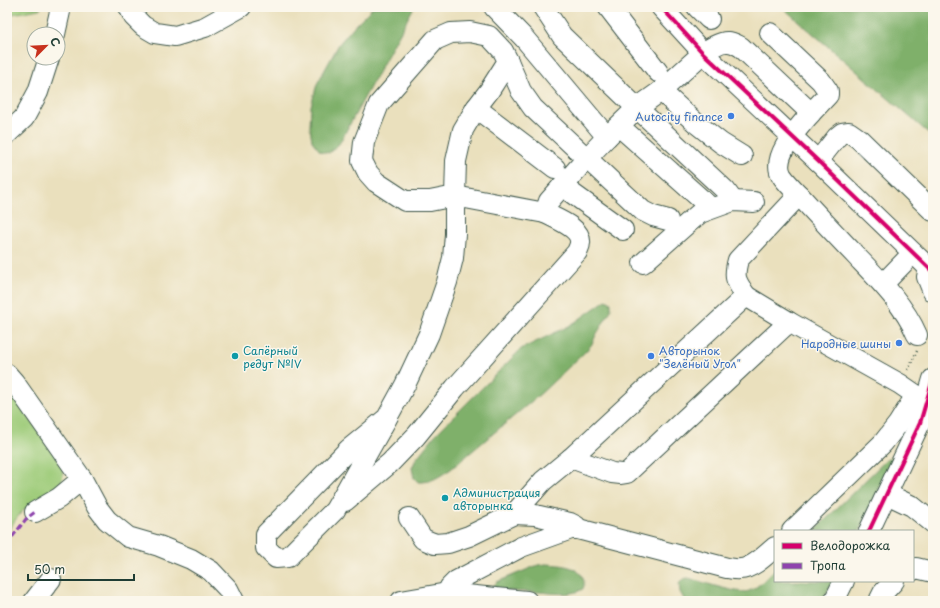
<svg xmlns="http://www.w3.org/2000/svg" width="940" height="608" viewBox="0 0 940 608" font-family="'Playpen Sans',sans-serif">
  <rect width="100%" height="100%" fill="#fbf7ec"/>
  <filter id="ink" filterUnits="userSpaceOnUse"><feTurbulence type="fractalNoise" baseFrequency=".025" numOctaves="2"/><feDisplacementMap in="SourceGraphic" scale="8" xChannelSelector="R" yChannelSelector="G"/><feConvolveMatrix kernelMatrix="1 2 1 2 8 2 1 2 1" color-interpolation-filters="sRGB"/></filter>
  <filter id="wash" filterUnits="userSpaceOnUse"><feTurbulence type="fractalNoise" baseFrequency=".012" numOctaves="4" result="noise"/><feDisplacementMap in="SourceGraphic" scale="16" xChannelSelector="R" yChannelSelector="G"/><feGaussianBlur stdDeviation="0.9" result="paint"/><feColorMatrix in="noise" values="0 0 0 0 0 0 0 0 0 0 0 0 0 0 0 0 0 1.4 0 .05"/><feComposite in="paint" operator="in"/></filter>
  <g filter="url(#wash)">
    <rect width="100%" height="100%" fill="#eae0bd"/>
    <!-- green -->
    <g fill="#9fcc7a" stroke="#5f8457">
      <polygon points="7,7 42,7 39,9 7,15"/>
      <path d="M7,385L61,464C63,470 64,476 61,482C57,492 33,501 24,510C17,516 12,525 7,533V447L8,445L7,443Z"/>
    </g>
    <!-- forest -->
    <g fill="#7fb06a" stroke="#4f764f">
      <polygon points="373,7 414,7 339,144 329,153 320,151 312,141 310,127 311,106 317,84 339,44 355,25"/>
      <polygon points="782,7 933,7 933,137"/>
      <path d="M606,300L610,302L611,304V310L596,335L592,344L586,351L538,396L451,469C440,476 431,483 418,482L414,478L412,468L416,459L435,435L521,349L571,325Z"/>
      <polygon points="892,457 894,457 860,531 814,531 886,460"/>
      <path d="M546,564C560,565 581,565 584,582C584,586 584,589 581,590C570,596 551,593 539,592C524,592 510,591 495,590L493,588L494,585L497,582L538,565Z"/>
      <path d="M775,569V581H833L822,601H685L680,592L679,584L683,579L688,578C700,581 739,595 749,591C759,587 767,577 775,569Z"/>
    </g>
  </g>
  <g filter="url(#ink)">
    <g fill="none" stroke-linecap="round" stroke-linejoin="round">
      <!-- minor casing -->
      <g stroke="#3d5549" stroke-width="22">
        <g id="minor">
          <polyline points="129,7 134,17 143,26 155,33 175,36 205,27 241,7"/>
          <polyline points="494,7 524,38 607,137"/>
          <polyline points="543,7 562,36 637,108 725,190 733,201"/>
          <polyline points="608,7 658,72"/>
          <polyline points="661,7 703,53 818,161 933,272"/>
          <polyline points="697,7 709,19"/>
          <polygon points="470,32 489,36 503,51 508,61 489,91 476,108 463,130 456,161 455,196 430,201 405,201 376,182 368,173 362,161 364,142 379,104 435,40 451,33"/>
          <polyline points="55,34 61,7"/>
          <polyline points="508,61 521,91 533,108 643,211 653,216 668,220"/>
          <polyline points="661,91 697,124 721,143 742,156"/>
          <polyline points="476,108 555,168"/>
          <polyline points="619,126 711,208"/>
          <polyline points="7,134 24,118 38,92 49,58"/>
          <polyline points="818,161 837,137 842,133 849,132 859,139 933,211"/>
          <polyline points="562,186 623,230"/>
          <path d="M799,195C818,216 838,237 858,258C880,281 904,305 917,335"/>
          <polyline points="643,263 688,223 700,213 733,201 754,202"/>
          <polyline points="929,268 927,277 933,292"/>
          <polyline points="883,284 913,253"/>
          <polyline points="746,296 789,322 900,384 916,395"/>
          <polyline points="7,374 14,382 82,479 97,507 107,520 128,537 159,546 191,559 211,571 228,589 234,601"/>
          <path d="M387,418L335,510L288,557L276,558L266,548V534L349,449L387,418L405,385L429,334L447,282L453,258L455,234V196L545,213L549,201L587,158L607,137L637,108L661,91L703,53C709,49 721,41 728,42C733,42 737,45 741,47L811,113L828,95V91L821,81L770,33"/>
          <polyline points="571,458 612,473 621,474 627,473 789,322"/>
          <polyline points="887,494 912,506 933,523"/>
          <path d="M345,501L390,463L416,436L455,388L577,252C578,249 580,246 580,243C582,228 556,219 545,213"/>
          <polyline points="35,512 59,498 82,479"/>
          <polyline points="514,514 535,515 570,523 576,526 578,529"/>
          <path d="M409,518L423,539L435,544L448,543L469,536L514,514L543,481L571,458L746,296C736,281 733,278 738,260L799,195C793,189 787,183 782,176C770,157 799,127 811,113"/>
          <polyline points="792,531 883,443 898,424 916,395 927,400"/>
          <polyline points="869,531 920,423 933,379"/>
          <polyline points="913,570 916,568 933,572"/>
          <path d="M447,593L450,587L456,581L521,547L571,529H578L727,568C731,568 735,570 740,569C752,569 766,555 775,547"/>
          <polyline points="34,601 51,579"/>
          <polyline points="401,601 447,593 495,598 527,601"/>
          <polyline points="834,601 844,581"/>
          <polyline points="879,601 883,593 894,581"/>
        </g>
      </g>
      <!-- path -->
      <polyline stroke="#3d5549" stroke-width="2.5" stroke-dasharray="1 3" stroke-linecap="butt" points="908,370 917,351"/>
      <!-- minor -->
      <use href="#minor" stroke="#fff" stroke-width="20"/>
      <!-- quiet -->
      <polyline stroke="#8e44ad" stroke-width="3" stroke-dasharray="6 3" stroke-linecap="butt" points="7,544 26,519 35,512"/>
      <!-- cycleway casing -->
      <g stroke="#fbf7ec" stroke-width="6">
        <g id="cycleway">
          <polyline points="661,7 703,53 818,161 933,272"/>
          <polyline points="869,531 920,423 933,379"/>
        </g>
      </g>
      <!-- cycleway -->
      <use href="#cycleway" stroke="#d6006c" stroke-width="4"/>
    </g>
  </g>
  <!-- markers -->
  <g fill="#3f7fe0" stroke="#fbf7ec" stroke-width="1.5">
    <circle cx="731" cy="116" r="4"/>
    <circle cx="899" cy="343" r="4"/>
    <circle cx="651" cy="356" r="4"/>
  </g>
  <g fill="#0f9aa8" stroke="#fbf7ec" stroke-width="1.5">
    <circle cx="235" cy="356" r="4"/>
    <circle cx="445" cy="498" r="4"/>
  </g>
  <g text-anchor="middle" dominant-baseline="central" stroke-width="3" stroke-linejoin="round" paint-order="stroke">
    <!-- shop labels -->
    <g font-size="11" fill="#366cbe" stroke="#fbf7ec" text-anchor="end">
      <text x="723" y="116">Autocity finance</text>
      <text x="891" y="343">Народные шины</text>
      <text x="659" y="350" text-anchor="start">Авторынок<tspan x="659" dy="13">"Зелёный Угол"</tspan></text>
    </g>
    <!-- culture labels -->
    <g font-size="11" fill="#0d838f" stroke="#fbf7ec" text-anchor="start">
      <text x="243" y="350">Сапёрный<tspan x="243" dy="13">редут №IV</tspan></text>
      <text x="453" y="492">Администрация<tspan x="453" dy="13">авторынка</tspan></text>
    </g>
  </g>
  <!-- margin -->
  <rect width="940" height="608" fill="none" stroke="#fbf7ec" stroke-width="24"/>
  <!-- legend -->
  <rect x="774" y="530" width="140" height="52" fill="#fbf7ec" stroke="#a3ada2"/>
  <rect x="782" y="543" width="20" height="6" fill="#d6006c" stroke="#a3ada2"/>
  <text x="810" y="550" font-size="12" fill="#1f3d34">Велодорожка</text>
  <rect x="782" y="563" width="20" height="6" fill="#8e44ad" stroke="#a3ada2"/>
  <text x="810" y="570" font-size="12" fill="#1f3d34">Тропа</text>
  <!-- north arrow -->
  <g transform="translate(46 46) rotate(66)"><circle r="19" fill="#fbf7ec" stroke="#a3ada2"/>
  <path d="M0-3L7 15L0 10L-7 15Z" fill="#c8321e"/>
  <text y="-6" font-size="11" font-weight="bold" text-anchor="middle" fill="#1f3d34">С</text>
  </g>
  <!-- scale -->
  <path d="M28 574v6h106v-6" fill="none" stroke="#1f3d34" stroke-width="2"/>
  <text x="34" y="574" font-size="12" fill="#1f3d34" stroke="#fbf7ec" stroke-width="3" paint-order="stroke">50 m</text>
</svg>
